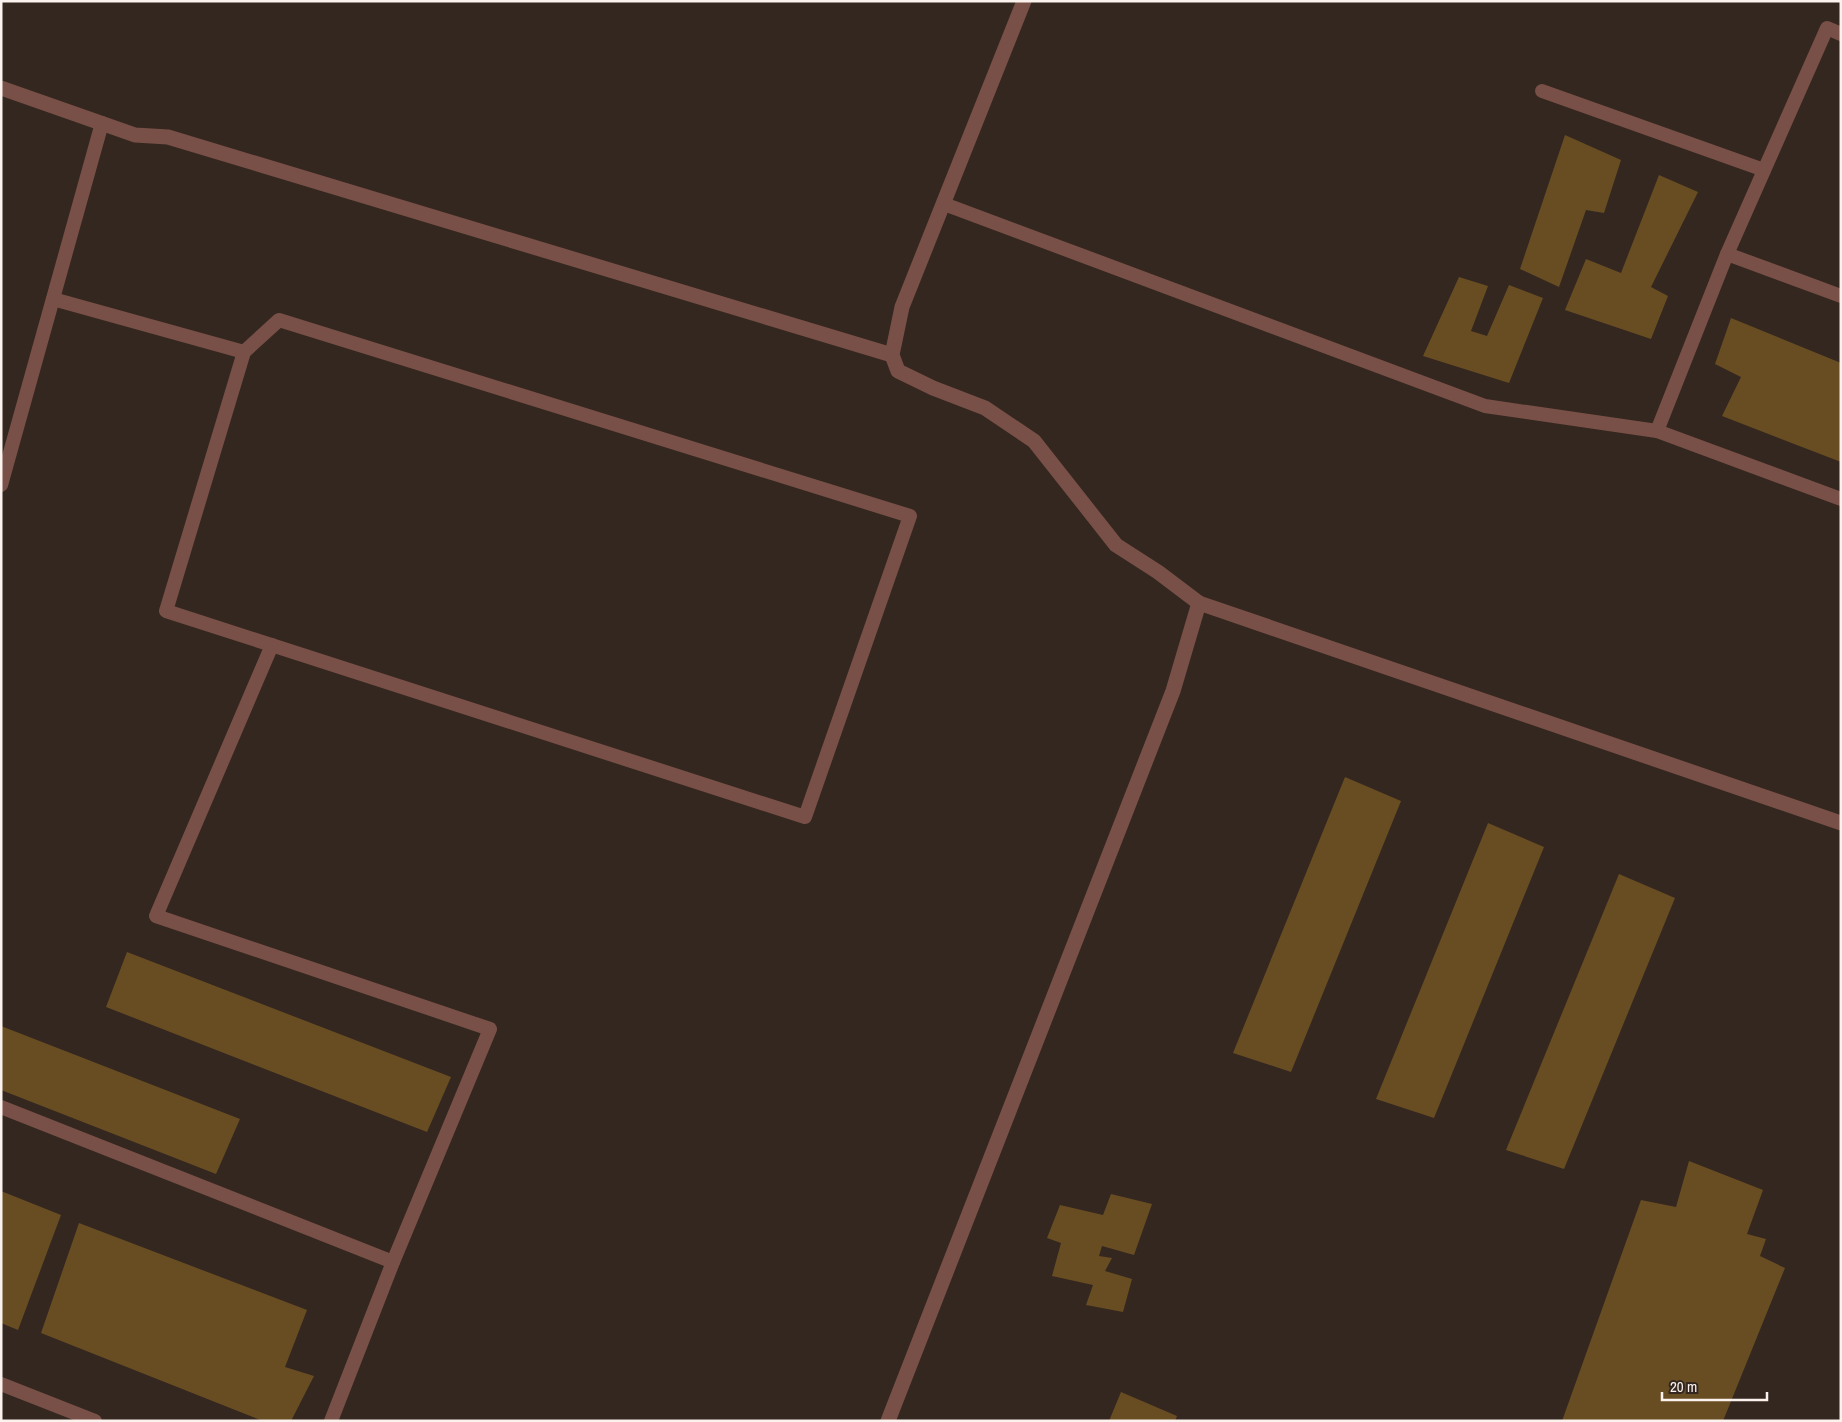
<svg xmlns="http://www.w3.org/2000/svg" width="1842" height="1422" viewBox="0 0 1842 1422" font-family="'Archivo Narrow',sans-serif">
  <rect width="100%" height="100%" fill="#34271f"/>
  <!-- building -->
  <g fill="#684d23">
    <polygon points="1565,135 1621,160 1604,213 1586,210 1559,287 1520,269"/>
    <polygon points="1659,175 1698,192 1651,287 1668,296 1651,339 1565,310 1586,259 1621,273"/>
    <polygon points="1459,277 1488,286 1471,331 1487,336 1509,285 1543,298 1509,383 1423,356"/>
    <polygon points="1731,318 1841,363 1841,462 1722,416 1741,377 1715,364"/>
    <polygon points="1345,777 1401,801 1291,1072 1233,1053"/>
    <polygon points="1488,823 1544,847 1434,1118 1376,1099"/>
    <polygon points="1619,874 1675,898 1564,1169 1506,1150"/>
    <polygon points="127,952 451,1077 427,1132 106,1007"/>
    <polygon points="1,1026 240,1119 216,1174 1,1090"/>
    <polygon points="1689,1161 1763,1190 1747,1234 1766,1239 1760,1256 1785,1268 1723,1421 1562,1421 1641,1200 1676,1207"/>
    <polygon points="1,1191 61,1215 18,1330 1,1323"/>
    <polygon points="1111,1194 1152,1204 1134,1255 1102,1246 1099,1256 1112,1258 1105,1271 1132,1279 1123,1312 1086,1305 1093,1285 1052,1276 1061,1243 1047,1238 1060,1205 1103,1215"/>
    <polygon points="79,1223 307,1310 285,1367 314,1376 291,1421 263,1421 41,1333"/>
    <polygon points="1121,1392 1177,1416 1175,1421 1109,1421"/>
  </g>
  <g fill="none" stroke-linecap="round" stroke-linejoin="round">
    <!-- service -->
    <g stroke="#795047" stroke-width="14">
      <polyline points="1542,91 1764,170"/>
      <polyline points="944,204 1485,406 1657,431 1727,254 1841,296"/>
      <polyline points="1727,254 1827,28 1841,34"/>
      <polyline points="53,299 244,352"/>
      <polygon points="279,320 910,516 805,817 166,611 244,352"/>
      <polyline points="1657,431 1841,499"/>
      <polyline points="1,485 102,123"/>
      <polyline points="272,645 156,916 490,1029 393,1262 331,1421"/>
      <polyline points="1,1107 393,1262"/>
      <polyline points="1,1384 95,1421"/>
    </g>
    <!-- minor -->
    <g stroke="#795047" stroke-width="15">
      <polyline points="1024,1 902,307 892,355 898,371 933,388 985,408 1034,441 1116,545 1158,572 1199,603 1841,823"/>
      <polyline points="1,88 135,135 168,137 892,355"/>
      <polyline points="888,1421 1173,691 1199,603"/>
    </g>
  </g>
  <!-- border -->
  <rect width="1842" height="1422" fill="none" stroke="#fbf2ed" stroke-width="5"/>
  <!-- scale -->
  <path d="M1662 1392v8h105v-8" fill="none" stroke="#fbf2ed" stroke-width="2.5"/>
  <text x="1670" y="1392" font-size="15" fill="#fbf2ed" stroke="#34271f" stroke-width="4" paint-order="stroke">20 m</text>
</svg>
